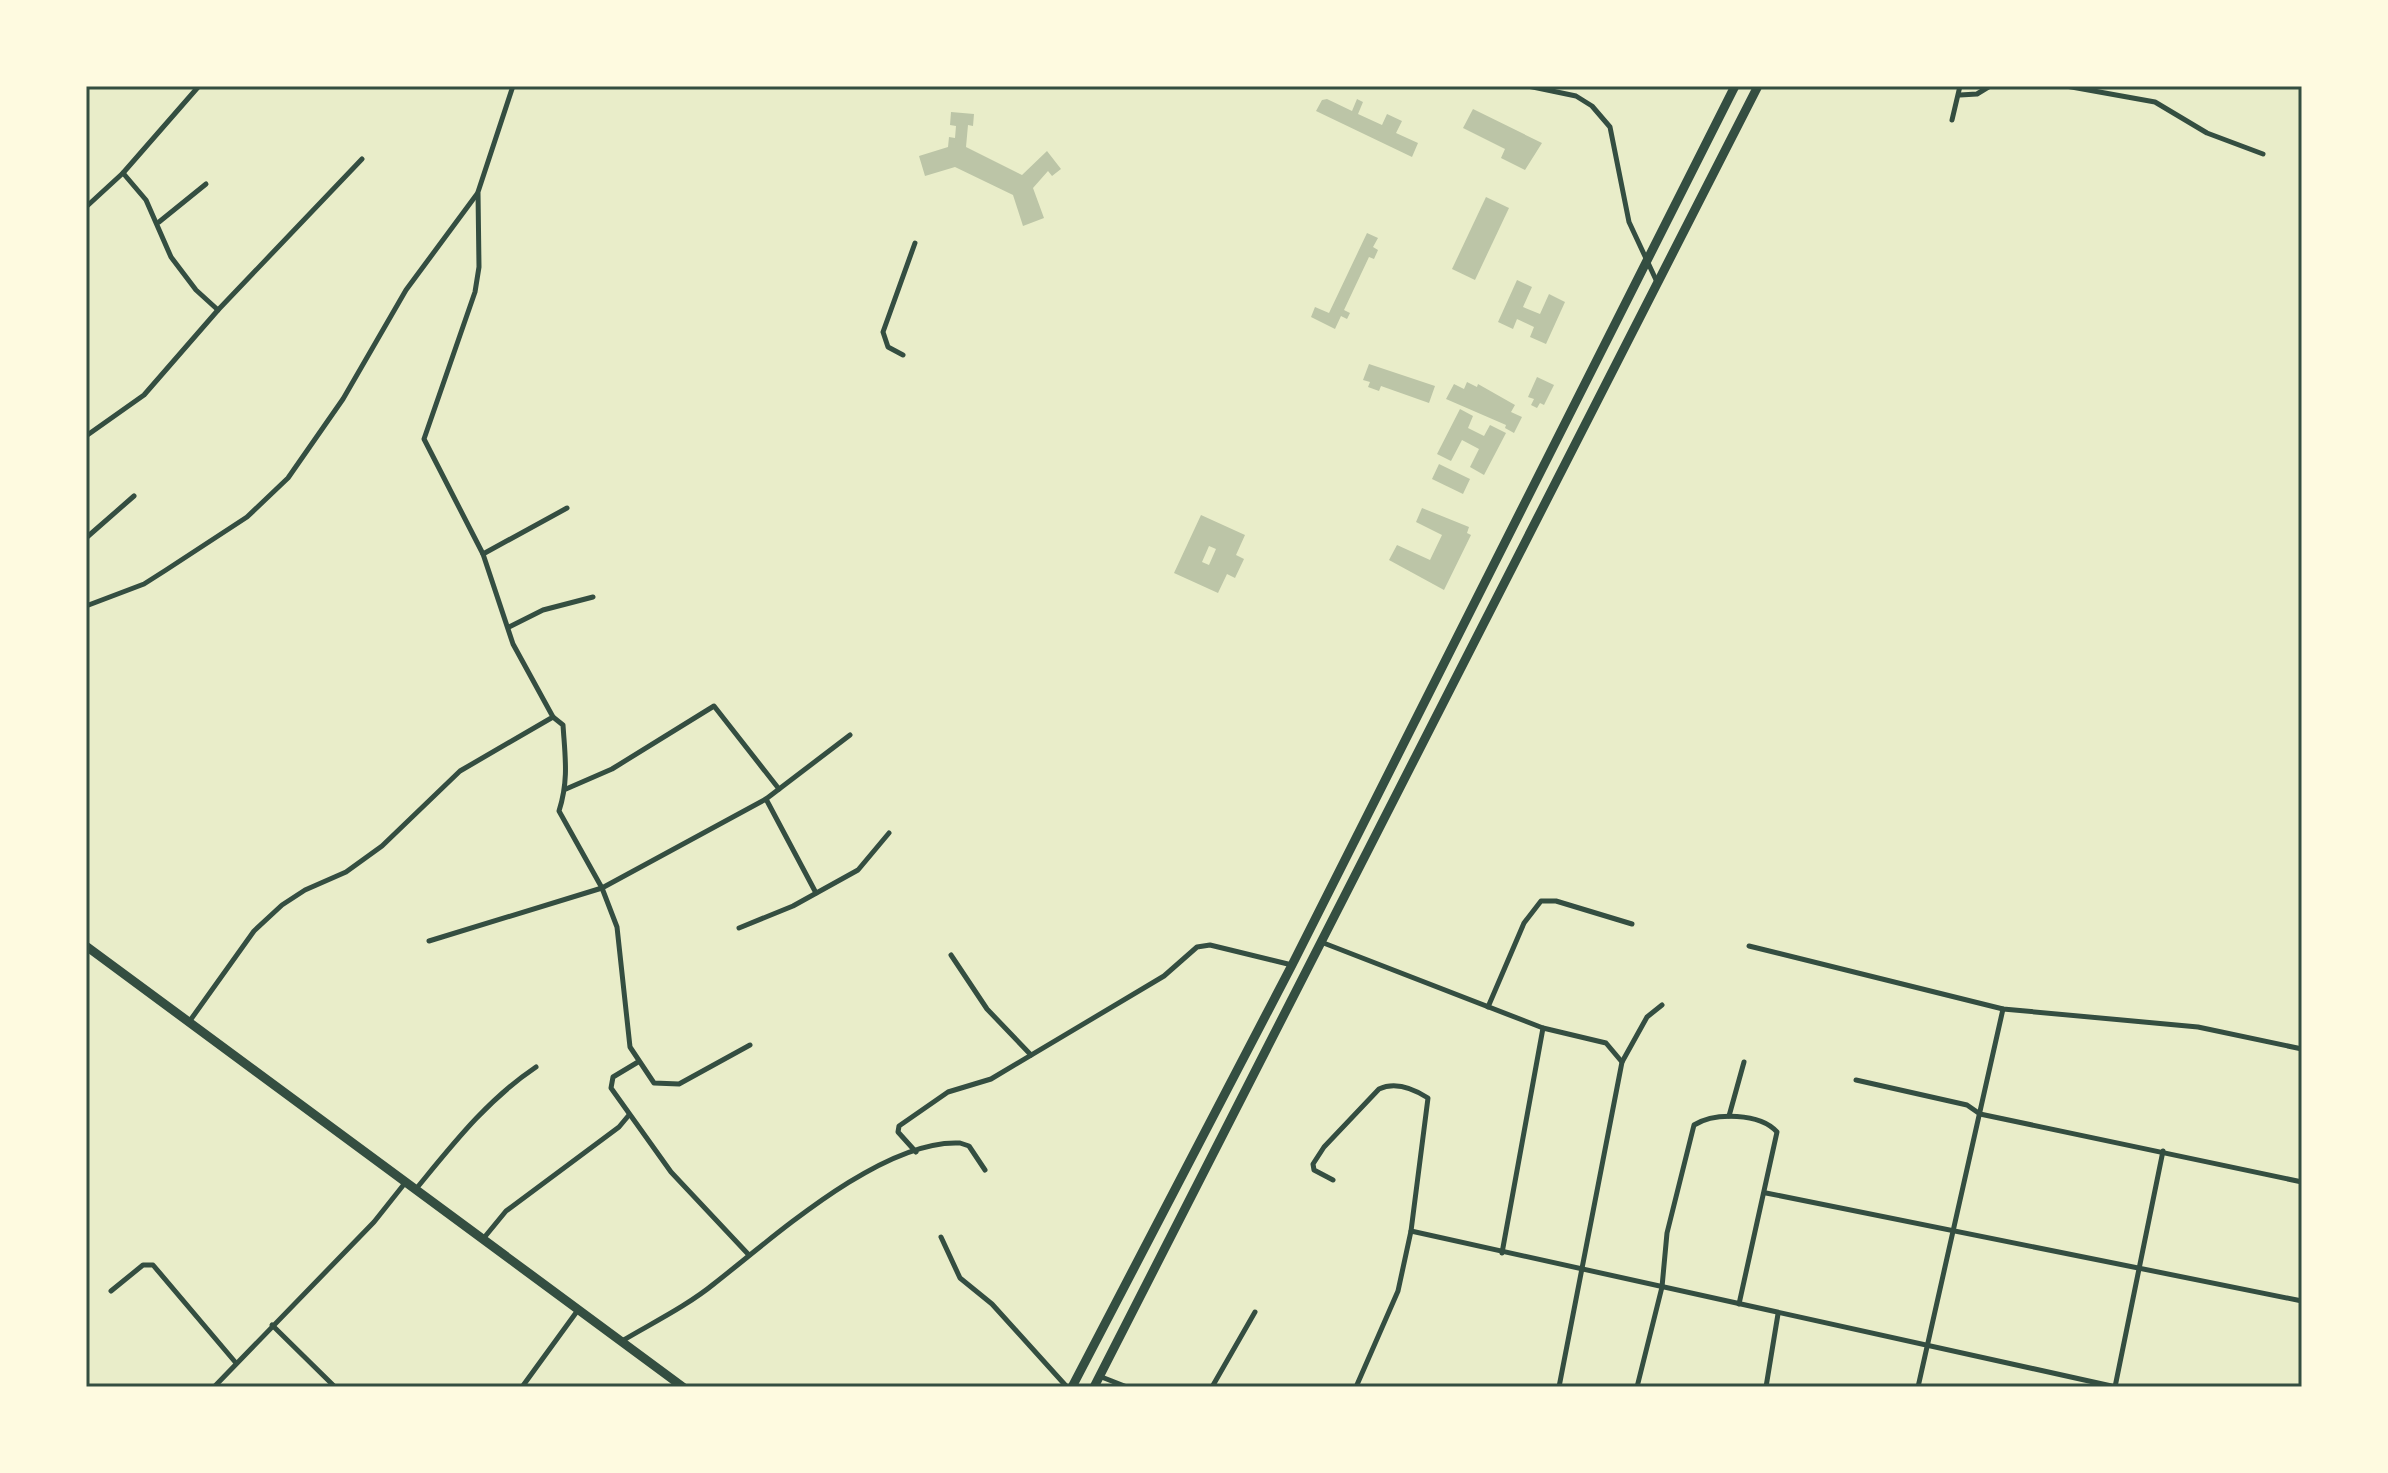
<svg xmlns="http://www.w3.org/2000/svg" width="2388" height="1473" viewBox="0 0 2388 1473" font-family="'DM Sans',sans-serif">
  <rect width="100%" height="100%" fill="#e9edc9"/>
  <!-- building -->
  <g fill="#bcc5a7" fill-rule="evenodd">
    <polygon points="1327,99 1352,111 1357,99 1363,102 1358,114 1382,125 1387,114 1402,121 1396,133 1418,143 1412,157 1316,111 1322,100"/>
    <polygon points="1473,109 1542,143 1525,170 1501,158 1505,149 1463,128"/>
    <polygon points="951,112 974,114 973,126 968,125 966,147 1022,175 1047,151 1061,169 1052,176 1048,171 1033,188 1044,218 1023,226 1013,195 955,167 925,176 919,156 948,147 949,137 955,138 956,126 950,125"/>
    <polygon points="1486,197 1509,208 1475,280 1452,269"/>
    <polygon points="1367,233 1378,238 1373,247 1378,250 1374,259 1369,257 1344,310 1350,313 1347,319 1341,316 1335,329 1311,317 1315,307 1329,313"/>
    <polygon points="1517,280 1532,287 1523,307 1540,314 1549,294 1565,302 1546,344 1530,337 1534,327 1517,319 1513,329 1498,322"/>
    <polygon points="1369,364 1435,386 1429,403 1381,386 1379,391 1368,387 1370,382 1363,380"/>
    <polygon points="1537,377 1554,385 1544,405 1540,403 1537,408 1531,405 1534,399 1528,397"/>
    <polygon points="1467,382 1477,387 1478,384 1515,405 1511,412 1522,417 1514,433 1505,428 1506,425 1446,399 1454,384 1464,389"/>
    <polygon points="1460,409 1473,416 1468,428 1484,436 1490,425 1506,433 1484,475 1470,467 1479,449 1462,440 1451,461 1437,454"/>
    <polygon points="1439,464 1470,479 1463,494 1432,479"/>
    <polygon points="1422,508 1469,527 1467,533 1471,535 1444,590 1389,560 1397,545 1430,560 1442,535 1416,522"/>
    <path d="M1201,515L1245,535L1236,555L1244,559L1235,578L1227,574L1218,593L1174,573ZM1209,546L1216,549L1209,565L1202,562Z"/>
  </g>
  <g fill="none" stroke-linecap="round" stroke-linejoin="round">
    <!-- minor -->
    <g stroke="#344e41" stroke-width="5">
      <polyline points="1528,86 1576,96 1592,106 1610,127 1629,222 1657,282"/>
      <polyline points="2066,86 2155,102 2207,133 2263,154"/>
      <polyline points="1960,95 1977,94 1990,86"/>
      <polyline points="1952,120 1960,86"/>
      <polyline points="123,173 146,200 171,257 196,290 218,310"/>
      <polyline points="86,207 123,173 199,86"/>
      <polyline points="159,222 206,184"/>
      <polyline points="903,355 888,347 883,332 915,243"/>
      <polyline points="86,436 144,395 218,310 362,159"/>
      <polyline points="86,538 134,496"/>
      <polyline points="483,554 567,508"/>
      <polyline points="86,606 144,584 166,570 247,517 288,478 343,399 406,290 477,194"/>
      <polyline points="509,627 543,610 593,597"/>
      <path d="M553,717L563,725C565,756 569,780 559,811L602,888L617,927L630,1047L654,1083L679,1084L750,1045"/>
      <polyline points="566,789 612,769 714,706 779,789"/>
      <polyline points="766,799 816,893"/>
      <polyline points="739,928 793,906 858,870 889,833"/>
      <polyline points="429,941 602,888 766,799 850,735"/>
      <polyline points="1321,942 1543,1028"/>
      <polyline points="1749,946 2003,1009 2198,1027 2302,1049"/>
      <polyline points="951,955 987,1009 1031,1055"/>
      <polyline points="1488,1007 1524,923 1541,901 1556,901 1632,924"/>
      <polyline points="189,1022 254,931 282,905 305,890 346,872 382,846 460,771 553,717 513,644 483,554 424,439 475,292 479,267 478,192 513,86"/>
      <polyline points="638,1062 613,1077 611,1088 671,1172 748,1254"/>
      <polyline points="1622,1062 1647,1017 1662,1005"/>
      <polyline points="1856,1080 1967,1105 1980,1114 2302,1182"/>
      <polyline points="1729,1116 1744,1062"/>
      <polyline points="916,1152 898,1132 899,1126 948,1092 991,1079 1164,976 1197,947 1210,945 1292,965"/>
      <path d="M1333,1180L1314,1170L1313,1164L1324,1147L1379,1089C1396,1081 1414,1089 1428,1098L1411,1231L1398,1291L1356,1387"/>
      <path d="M416,1189C453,1144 487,1100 536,1067"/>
      <polyline points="1766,1193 2302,1301"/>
      <polyline points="1411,1231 2116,1387"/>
      <polyline points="941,1237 960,1278 992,1304 1067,1387"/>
      <polyline points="483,1239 506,1211 619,1127 629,1115"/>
      <polyline points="1502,1253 1543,1028 1606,1043 1622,1062 1559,1387"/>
      <polyline points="111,1291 143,1265 153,1265 236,1363"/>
      <polyline points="272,1325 335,1387"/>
      <path d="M622,1341C652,1323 687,1306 715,1283C774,1237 882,1139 960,1143L969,1146L985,1170"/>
      <polyline points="1099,1376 1127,1387"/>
      <polyline points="214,1387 374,1222 405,1183"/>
      <polyline points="522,1387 578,1310"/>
      <polyline points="1212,1387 1255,1312"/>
      <path d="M1637,1387L1662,1287L1667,1233L1694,1125C1715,1112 1760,1113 1777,1132L1739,1304"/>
      <polyline points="1766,1387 1778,1314"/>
      <polyline points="1918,1387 2003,1009"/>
      <polyline points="2115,1387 2163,1151"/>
    </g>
    <!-- trunk -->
    <g stroke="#344e41" stroke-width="9">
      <polyline points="86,946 683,1387"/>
      <polyline points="1072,1387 1292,965 1735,86"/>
      <polyline points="1094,1387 1758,86"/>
    </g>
  </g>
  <!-- border -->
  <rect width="2388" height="1473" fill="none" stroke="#fefae0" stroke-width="176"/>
  <rect x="88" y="88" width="2212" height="1297" fill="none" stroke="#344e41" stroke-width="3"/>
</svg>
